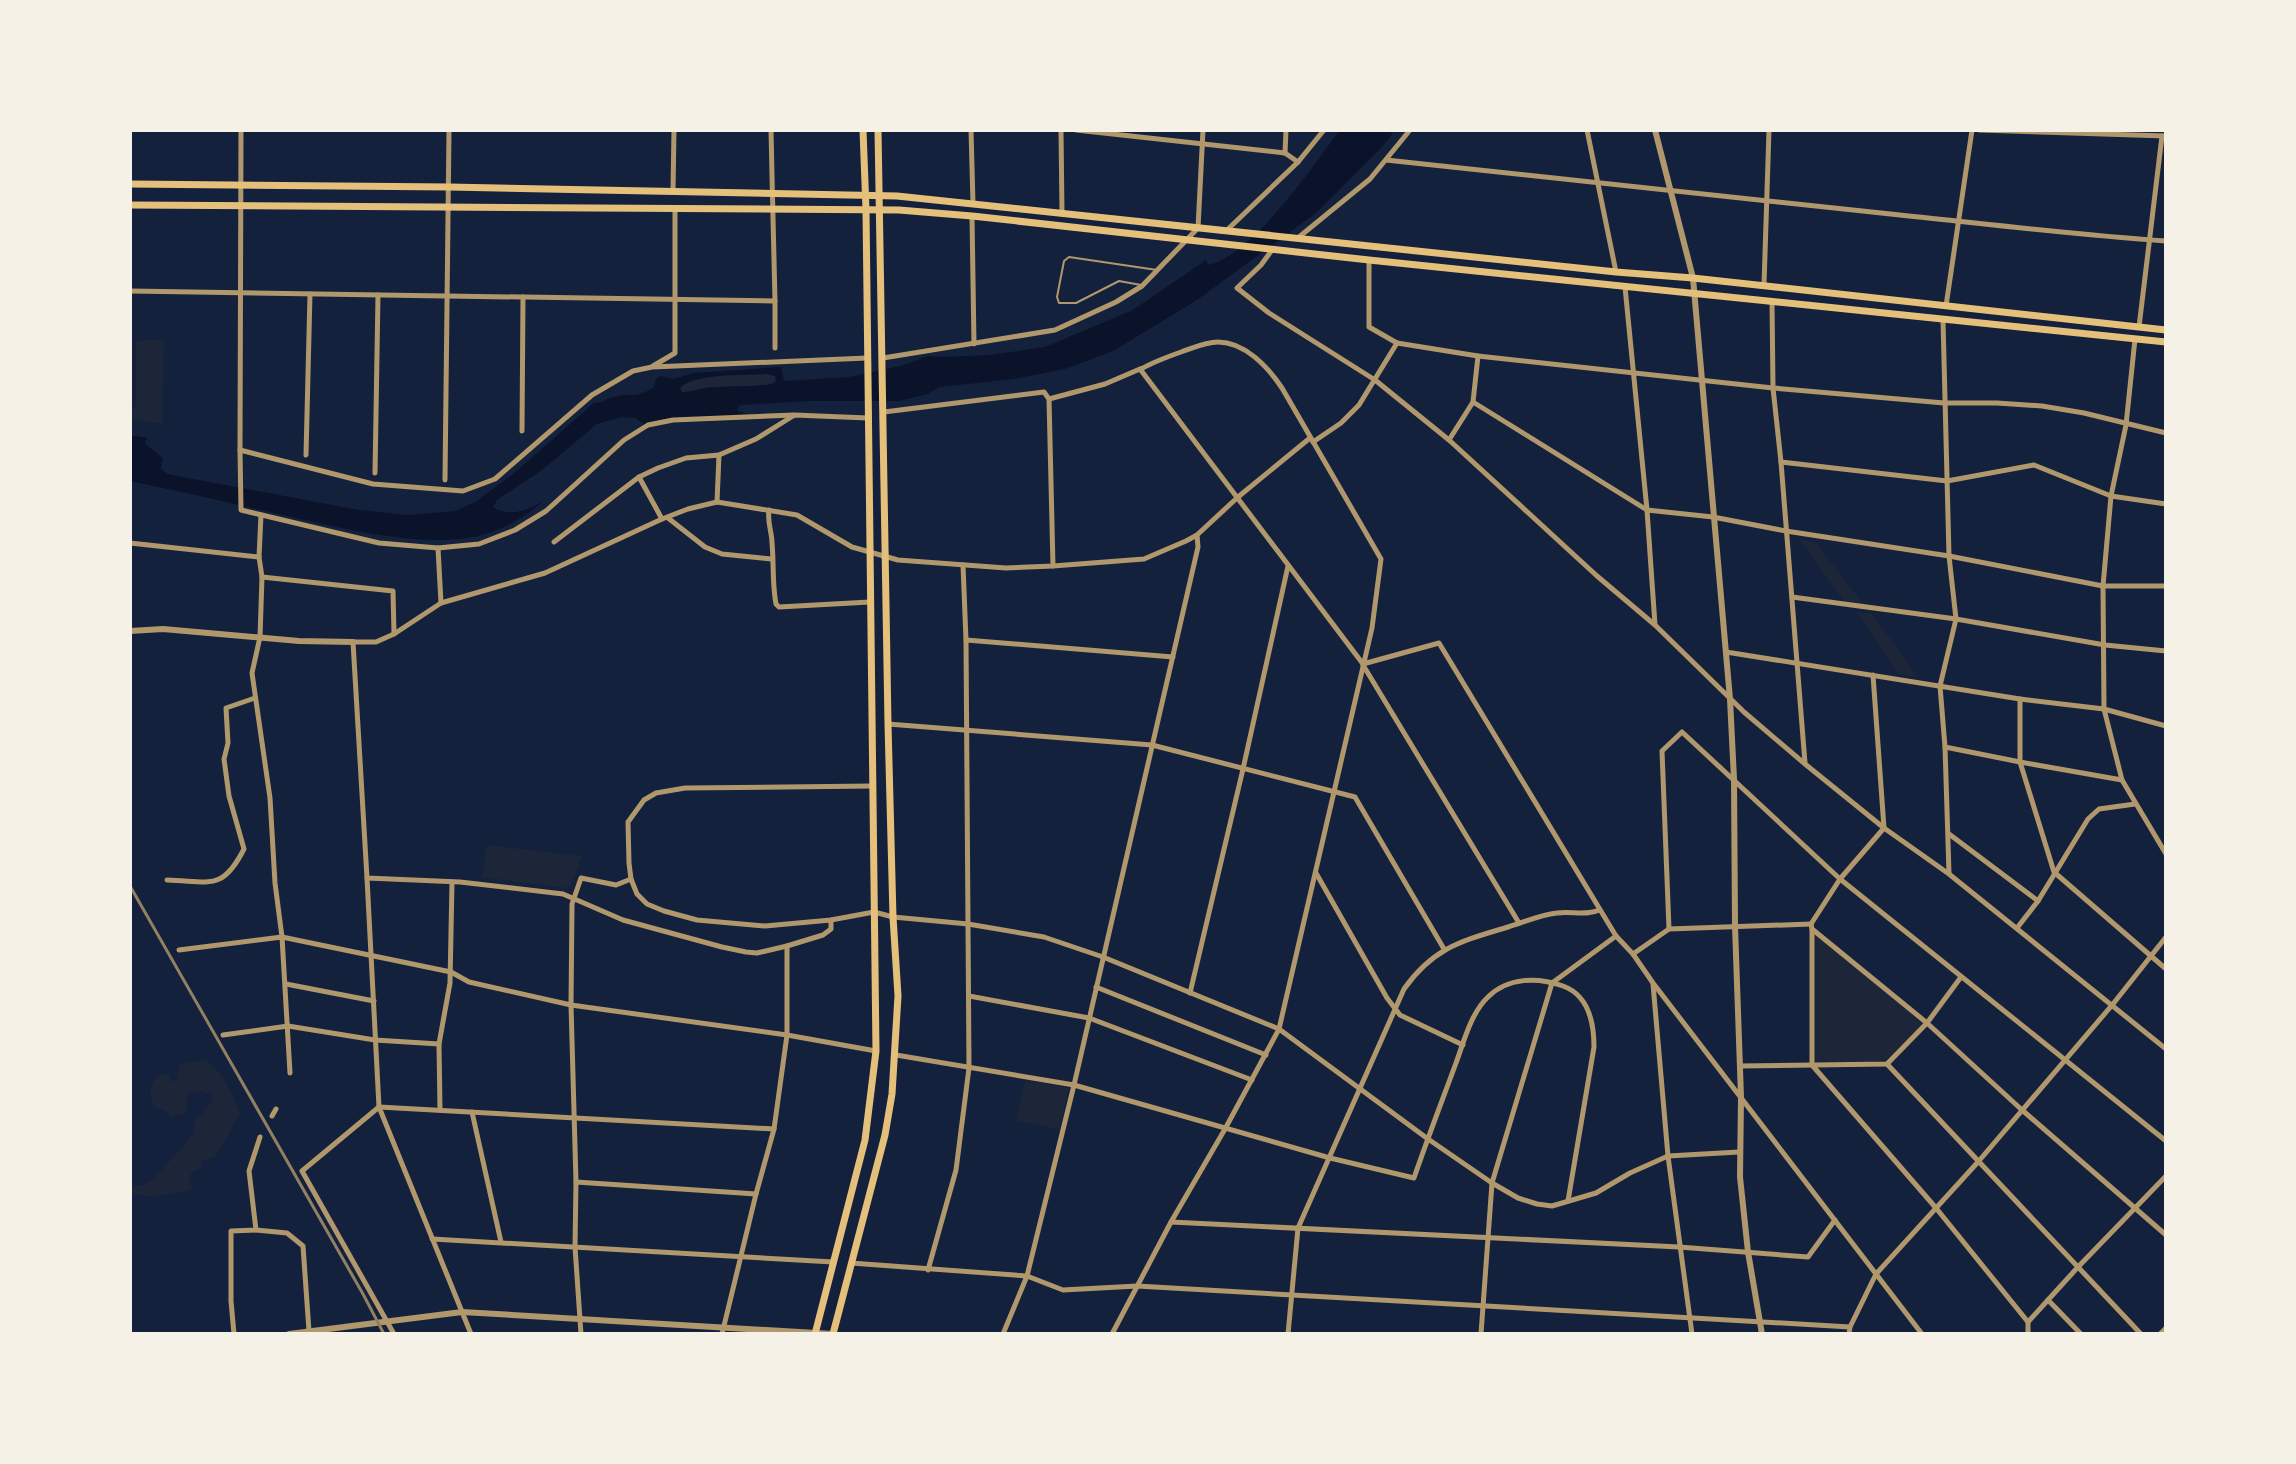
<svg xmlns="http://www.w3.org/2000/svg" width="2296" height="1464" viewBox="0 0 2296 1464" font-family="Merriweather,serif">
  <rect width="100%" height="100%" fill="#14213d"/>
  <!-- green -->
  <g fill="#1d2539">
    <polygon points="164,339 162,424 130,418 130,407 136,407 136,341"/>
    <path d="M768,374L775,376L776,381L768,385L687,392H682L680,388C691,373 748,375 768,374Z"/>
    <polygon points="1799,539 1815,542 1864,605 1845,602"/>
    <polygon points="1857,612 1872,614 1918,677 1898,674"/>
    <polygon points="487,845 581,856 581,858 571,885 565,888 482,877"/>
    <polygon points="1812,932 1923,1023 1884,1063 1813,1062"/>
    <path d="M206,1060C222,1071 234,1095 240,1114L216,1156L201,1162V1168L191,1173L189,1179L192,1189L155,1197L130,1194V1186L142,1185L153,1180L193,1135L195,1122L213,1100L212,1095L200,1091L190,1093L186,1100L187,1112L171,1118L165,1111L153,1106C149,1095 150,1082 159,1074L168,1075L171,1081H176L180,1063Z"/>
    <polygon points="1025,1081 1069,1088 1059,1129 1016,1121"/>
  </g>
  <!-- water -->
  <path fill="#0b132b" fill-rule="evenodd" d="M1340,130H1395L1382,147L1316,213L1197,300L1113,351L1065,369L1013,379L940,387L928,394L899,401H812L741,405L737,408L738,411L747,414L671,419L644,424L635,418L621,417L597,424L542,470L497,500L493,507C510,518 529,510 545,500C524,518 501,531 474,537C415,548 333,526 274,513C226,502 178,491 130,481V435L148,438L145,440V444L163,458L161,468L167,474L359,510L408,515L455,511L475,502L513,474L594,403C604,403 605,399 614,397C631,392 634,400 654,387L656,379L660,376L674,379L693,373L781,367L784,381L849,377L904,365L928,356L943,357L990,355L1045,347L1133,310L1206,260L1208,265C1252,256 1313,166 1340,130ZM767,374L775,376L776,381L772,384C753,387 734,386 714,387C703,387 693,392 682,392L680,388C692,373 748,375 767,374Z"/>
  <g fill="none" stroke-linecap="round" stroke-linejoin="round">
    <!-- service -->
    <polyline stroke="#b1986c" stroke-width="2" points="1141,285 1119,281 1076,303 1059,303 1057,297 1064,261 1069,257 1157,270"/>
    <!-- minor -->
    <g stroke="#b1986c" stroke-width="5">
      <polyline points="241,130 240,450 241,510 379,543 438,548 479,544 515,530 546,511 624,440 648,425 673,420 794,415 868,418"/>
      <polyline points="971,130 973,204"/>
      <polyline points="1061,130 1062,214"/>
      <polyline points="1076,130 1285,153 1298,162"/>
      <polyline points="1587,130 1616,272"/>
      <polyline points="1979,130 2166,136"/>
      <polyline points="1285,153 1286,130"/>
      <path d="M1386,160C1558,180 1729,198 1900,215C1988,224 2077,235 2166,241"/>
      <polyline points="673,191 674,130"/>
      <polyline points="972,216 974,344"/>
      <polyline points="1226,231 1298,162 1324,130"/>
      <polyline points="1299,237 1370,179 1410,130"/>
      <polyline points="1272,250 1261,265 1237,288 1269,313 1375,380 1449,440 1597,576 1655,625 1744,712 1805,764 1884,828 1949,874 2166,1049"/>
      <polyline points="1764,285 1769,130"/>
      <polyline points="1625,287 1647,510 1655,625"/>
      <path d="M130,291L775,301C774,243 772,187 771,130"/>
      <polyline points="775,301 775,348"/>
      <polyline points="1772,301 1773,388 1781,462 1805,763"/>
      <polyline points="1946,306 1972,130"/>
      <polyline points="1943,320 1949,556 1956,619 1940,686 1945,747 1949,873"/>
      <polyline points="2139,327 2162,136"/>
      <polyline points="2135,339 2126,425 2111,496 2103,586 2104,709 2122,780 2166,854"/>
      <polyline points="1397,343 1478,356 1773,388 1944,403 1997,403 2042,406 2084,413 2166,433"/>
      <polyline points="883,358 1055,330 1116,302 1142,286 1198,228 1203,130"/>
      <polyline points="653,366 675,353 675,209"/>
      <polyline points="1049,399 1105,384 1140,369 1363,664 1439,643 1616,936 1633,954 1653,983 1922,1334"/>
      <polyline points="1473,402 1478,356"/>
      <polyline points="522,431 523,297"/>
      <polyline points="1449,440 1473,402 1647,510 1713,517 1786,531 1949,556 2103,586 2166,586"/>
      <polyline points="1313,442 1341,423 1359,405 1397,343 1369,327 1369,260"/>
      <polyline points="240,450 373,484 463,491 495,479 592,395 633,371 652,367 867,358"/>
      <polyline points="306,455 310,294"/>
      <polyline points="1781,462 1947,481 2034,465 2111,496 2166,504"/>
      <polyline points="375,473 378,295"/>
      <polyline points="639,477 662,519"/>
      <polyline points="445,480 449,130"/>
      <polyline points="717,502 719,455"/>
      <path d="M769,510C767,522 772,532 772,543C774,564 772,583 776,604L779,607L870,602"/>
      <polyline points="261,515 259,557 262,577 260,637 252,673 270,798 275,883 282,937 290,1073"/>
      <polyline points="668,518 705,547 722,554 771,559"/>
      <polyline points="554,542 639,477 658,468 686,458 719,455 756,439 793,416"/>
      <polyline points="130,543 259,557"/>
      <polyline points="438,548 441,603"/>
      <polyline points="1053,566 1144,559 1186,541 1197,535 1238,497 1310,438"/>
      <polyline points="262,577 393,591 394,634"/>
      <polyline points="1792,597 1956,619 2105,645 2166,651"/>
      <polyline points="966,640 1173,657"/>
      <polyline points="1726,652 2020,699 2020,762 2054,872 2166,969"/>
      <polyline points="1363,665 1519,923"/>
      <polyline points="2020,699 2104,709 2166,726"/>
      <polyline points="888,724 1152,745 1355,797 1444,949"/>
      <polyline points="1945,747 2020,762 2122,780"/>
      <polyline points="872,786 685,788 656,793 644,800 628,822 629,863 631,879 637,894 647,904 664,911 697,920 765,926 831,920 874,912 893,917 968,924 1044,937 1103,957 1279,1029 1428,1139 1492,1183 1518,1198 1537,1204 1552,1206 1596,1193 1630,1173 1668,1156 1739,1152"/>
      <polyline points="1949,834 2038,901"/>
      <polyline points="1316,873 1387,998 1400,1015 1463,1045"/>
      <polyline points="367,878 379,1107 471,1334"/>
      <path d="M167,880C210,881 222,892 244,849L229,796L224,759L228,743L226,708L255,698"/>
      <polyline points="1811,924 1812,929 1927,1023 2022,1110 2166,1235"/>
      <polyline points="1811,924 1840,879 1884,828 1873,675"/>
      <polyline points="2017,928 2038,901 2088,819 2099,809 2135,804"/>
      <polyline points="1669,929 1662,751 1682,732 1840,879 2166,1141"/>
      <polyline points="1812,930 1812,1065 1936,1208 2028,1322"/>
      <polyline points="787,946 823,935 831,929 831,920"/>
      <polyline points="179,950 282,937 451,972 469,982 571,1005 787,1035 774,1129 756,1194 722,1334"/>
      <polyline points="1633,954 1669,929 1811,924"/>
      <polyline points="286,984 374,1001"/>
      <polyline points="1653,984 1668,1156 1692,1334"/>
      <polyline points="1096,987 1266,1055"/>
      <polyline points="1190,993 1243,769 1288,566"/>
      <polyline points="969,996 1089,1018 1252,1080"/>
      <polyline points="223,1035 288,1026 375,1040 439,1044"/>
      <polyline points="876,1051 787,1035 787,946 757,953 746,952 722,947 623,920 563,894 460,882 367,878 353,642 376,642 394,634 441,603 545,573 662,519 688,509 717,502 797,515 852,547 898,560 1006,568 1053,566 1049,399 1044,392 884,412"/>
      <path d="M896,1055L1074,1085L1330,1158L1414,1178C1427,1140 1442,1101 1456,1063C1464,1041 1471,1013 1488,997C1508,977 1538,977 1563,986C1588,995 1594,1022 1594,1047L1568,1201"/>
      <polyline points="1887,1064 2141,1334"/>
      <polyline points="1740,1066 1887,1064 1927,1023 1961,977"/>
      <polyline points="440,1110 439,1044 450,983 452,882"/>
      <polyline points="472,1112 501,1242"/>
      <polyline points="272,1116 276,1109"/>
      <polyline points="576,1182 756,1194"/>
      <polyline points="1171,1222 1679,1247 1808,1257 1835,1220"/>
      <polyline points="256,1230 287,1233 303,1246 309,1331"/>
      <polyline points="432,1239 833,1262"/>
      <polyline points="851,1263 1027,1276 1063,1290 1137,1286 1850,1327"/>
      <polyline points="928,1270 956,1170 969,1068 966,640 963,565"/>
      <polyline points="234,1334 231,1301 231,1231 256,1230 249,1171 260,1137"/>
      <polyline points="394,1334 302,1171 379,1107 774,1129"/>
      <polyline points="581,1334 575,1247 576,1182 571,1005 572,904 581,878 616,885 631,879"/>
      <polyline points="1003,1334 1027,1276 1074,1085 1198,547 1197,535"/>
      <path d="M1112,1334L1171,1222L1225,1129L1279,1029L1372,628L1381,559L1282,388C1268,367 1245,342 1218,342C1205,342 1193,348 1181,352C1167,357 1153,362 1141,369"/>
      <path d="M1288,1334L1298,1228L1404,989C1434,947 1462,941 1508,927C1524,922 1540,915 1557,913C1571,911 1587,916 1599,910"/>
      <polyline points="1481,1334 1492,1183 1552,983 1616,936"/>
      <polyline points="1849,1334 1850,1327 1876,1274 1978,1162 2113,1004 2166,937"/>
      <polyline points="2028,1334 2028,1322 2048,1300"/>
      <polyline points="2081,1334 2048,1300 2078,1267 2166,1176"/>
      <polyline points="2160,1334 2166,1328"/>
    </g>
    <!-- tertiary -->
    <g stroke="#b1986c" stroke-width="6">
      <polyline points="1655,130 1693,278 1730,699 1734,779 1735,926 1741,1097 1740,1177 1748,1252 1762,1334"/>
      <polyline points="130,631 163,629 299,641 353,642"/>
      <polyline points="289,1334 462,1312 833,1334"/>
    </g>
    <!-- secondary -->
    <g stroke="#e5c07b" stroke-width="7">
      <polyline points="130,184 449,187 897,196 1616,272 1693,278 2166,330"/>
      <polyline points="130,205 899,210 972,216 1369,260 2166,342"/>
    </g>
    <!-- primary -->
    <g stroke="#e5c07b" stroke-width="7">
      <polyline points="815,1334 865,1140 876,1051 866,210 863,130"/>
      <polyline points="833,1334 885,1135 892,1094 898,996 893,917 888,724 878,130"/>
    </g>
    <!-- rail -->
    <polyline stroke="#918062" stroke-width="3" points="130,886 363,1294 384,1334"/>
  </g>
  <!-- border -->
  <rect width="2296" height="1464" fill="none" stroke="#f6f1e7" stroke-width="264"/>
</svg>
